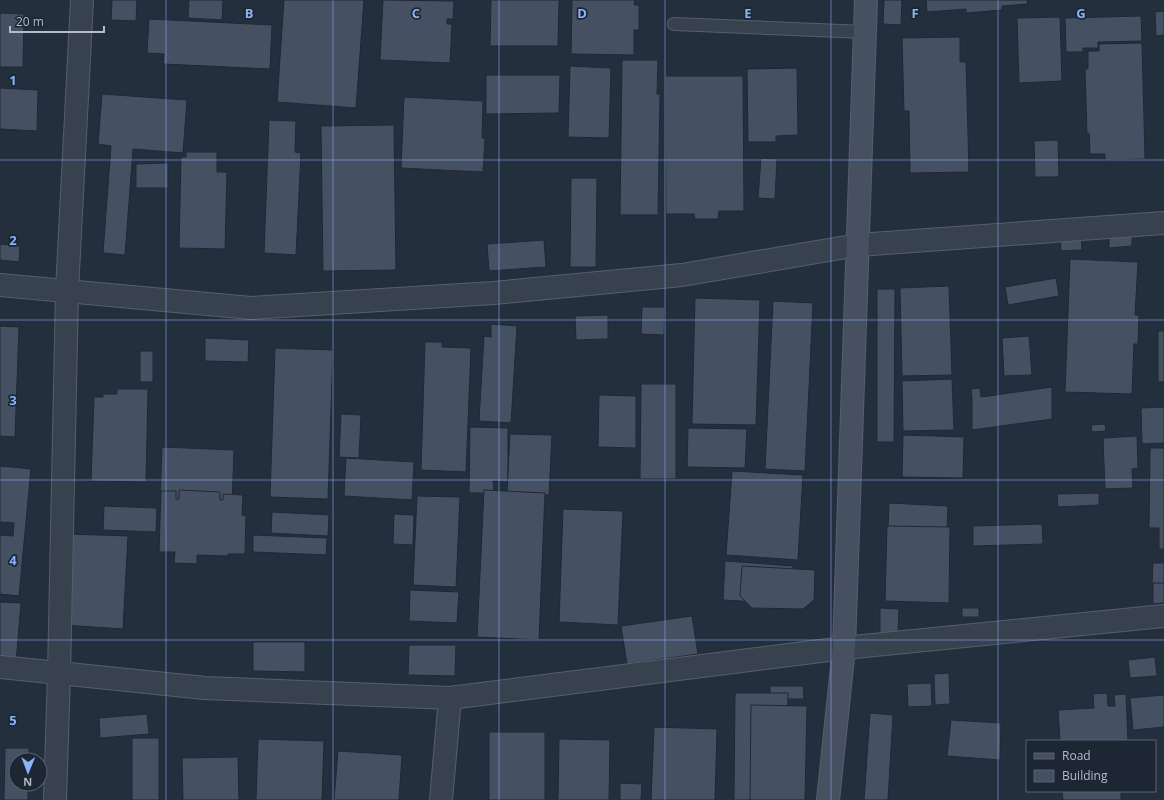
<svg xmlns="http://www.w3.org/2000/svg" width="1164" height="800" viewBox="0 0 1164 800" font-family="'Open Sans',sans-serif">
  <rect width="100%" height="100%" fill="#242f3e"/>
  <!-- building -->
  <g fill="#455162" stroke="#1f2835">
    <polygon points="112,0 137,0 136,21 111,20"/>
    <polygon points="189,0 223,0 222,20 188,18"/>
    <polygon points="284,0 364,0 356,108 277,102"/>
    <polygon points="383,0 454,1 453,19 447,19 447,24 452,24 450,63 380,60"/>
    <polygon points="491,0 559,0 558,46 490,46"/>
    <polygon points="572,0 635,0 634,5 639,5 639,30 634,30 634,55 571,54"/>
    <polygon points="884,0 902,0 901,25 883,24"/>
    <polygon points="926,0 1027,0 1028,4 1002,6 1002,10 966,13 966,9 927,12"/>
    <polygon points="1164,11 1164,35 1156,36 1155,12"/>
    <polygon points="0,13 24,14 23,67 0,67"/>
    <polygon points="1141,16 1142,41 1098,42 1098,48 1083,48 1083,52 1066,52 1065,18"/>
    <polygon points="1060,17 1062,81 1019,83 1017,18"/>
    <polygon points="149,19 272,25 270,69 163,64 164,54 147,53"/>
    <polygon points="960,37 960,62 966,62 969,172 910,173 909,111 904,111 902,38"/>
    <polygon points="1142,43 1145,159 1105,160 1105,154 1090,154 1089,133 1087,134 1085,69 1088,69 1088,51 1099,51 1099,44"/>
    <polygon points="622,60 658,60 657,94 660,94 658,215 620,215"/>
    <polygon points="570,66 611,68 609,138 568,137"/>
    <polygon points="797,68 798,135 776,136 776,142 748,142 747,69"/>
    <polygon points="486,75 560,75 559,113 486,114"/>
    <polygon points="665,76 743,76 744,211 719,211 718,219 695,219 694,214 666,214"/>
    <polygon points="0,88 38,90 37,131 0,129"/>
    <polygon points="102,94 187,100 183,153 133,149 125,255 103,253 111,146 98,144"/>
    <polygon points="404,97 483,101 482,138 485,138 483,172 401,168"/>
    <polygon points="269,120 296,121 295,152 301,153 296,255 264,253"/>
    <polygon points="394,125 396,270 323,271 321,126"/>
    <polygon points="1058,140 1059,177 1035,177 1034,141"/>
    <polygon points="186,152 217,152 217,172 227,172 225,249 179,248 181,157 186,157"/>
    <polygon points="761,158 777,159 775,199 758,198"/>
    <polygon points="168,163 168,188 136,188 136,164"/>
    <polygon points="571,178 597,178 596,267 570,267"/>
    <polygon points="1132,236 1132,246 1109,248 1109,237"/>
    <polygon points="1081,237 1082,250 1061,251 1060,238"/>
    <polygon points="544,240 546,267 489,271 487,244"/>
    <polygon points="0,244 20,246 19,262 0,260"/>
    <polygon points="1070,259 1138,262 1135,315 1139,315 1138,344 1134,344 1132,394 1065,392"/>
    <polygon points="1056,278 1059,296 1008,305 1005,287"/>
    <polygon points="949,286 952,375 902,376 900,288"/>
    <polygon points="877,289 895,289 894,442 877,442"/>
    <polygon points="695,298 760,300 756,425 692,424"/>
    <polygon points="773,301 813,303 805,471 765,469"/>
    <polygon points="642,307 665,307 664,335 641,334"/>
    <polygon points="608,315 608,339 576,340 575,316"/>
    <polygon points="491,324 517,326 511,423 479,421 484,336 491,337"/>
    <polygon points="0,326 19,327 15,437 0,436"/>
    <rect x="1158" y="331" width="6" height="51"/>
    <polygon points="1029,336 1032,375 1004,376 1002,338"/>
    <polygon points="205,338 249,340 248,362 205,361"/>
    <polygon points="425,342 442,342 442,347 471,348 466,472 421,470"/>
    <polygon points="275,348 333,350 328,499 270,497"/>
    <rect x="140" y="351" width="13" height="31"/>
    <polygon points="952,379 954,430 903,431 902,381"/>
    <polygon points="641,384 676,384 676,479 640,479"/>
    <polygon points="1052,387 1052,419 972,430 972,398 971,389 980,388 981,397"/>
    <polygon points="117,389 148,389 146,482 91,481 94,397 103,397 103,394 117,394"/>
    <polygon points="599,395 636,396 636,448 598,447"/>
    <polygon points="1164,407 1164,443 1142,444 1141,408"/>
    <polygon points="341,414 361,415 359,458 339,457"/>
    <polygon points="1105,424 1106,431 1092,432 1091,425"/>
    <polygon points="470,427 508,428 508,482 493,481 494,493 469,493"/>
    <polygon points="688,428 747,429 745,468 687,467"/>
    <polygon points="510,434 552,435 549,495 507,494"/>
    <polygon points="903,435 964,437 963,478 902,477"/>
    <polygon points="1137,436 1138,468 1132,469 1133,488 1105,489 1103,438"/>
    <polygon points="162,447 234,450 232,505 160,502"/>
    <polygon points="1150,448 1164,448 1164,549 1159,549 1159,528 1149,528"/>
    <polygon points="346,458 414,462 412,500 344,496"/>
    <polygon points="0,466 31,469 19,596 0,594 0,535 13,536 14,523 0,522"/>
    <polygon points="732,471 803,475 798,560 726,555"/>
    <polygon points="179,490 220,492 220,500 223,500 223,494 243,495 242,515 246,516 245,554 228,554 228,556 197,555 197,564 174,563 175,552 159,552 161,491 176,491 176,499 179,499"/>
    <polygon points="484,490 545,493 539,640 477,637"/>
    <polygon points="1099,493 1099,505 1058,507 1057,494"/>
    <polygon points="417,496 460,497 456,587 413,585"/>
    <polygon points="889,503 948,506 945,583 886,581"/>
    <polygon points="104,506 157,508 156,532 103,530"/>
    <polygon points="563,509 623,511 618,625 559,622"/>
    <polygon points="272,512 329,515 328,536 271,533"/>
    <polygon points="394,514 414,515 413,545 393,544"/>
    <polygon points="1042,524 1043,544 973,546 973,526"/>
    <polygon points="887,526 950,527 949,603 885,601"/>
    <polygon points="68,534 128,536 123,629 63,625"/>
    <polygon points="253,535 327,538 326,555 253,552"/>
    <polygon points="725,561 793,566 791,604 723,600"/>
    <polygon points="1153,563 1164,563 1164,586 1152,585"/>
    <polygon points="742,566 815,570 814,600 803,609 752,608 740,596"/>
    <polygon points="1153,583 1164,583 1164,603 1153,604"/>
    <polygon points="410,590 459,592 457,623 409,621"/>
    <polygon points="0,602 21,603 16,662 0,660"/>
    <polygon points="880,608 899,609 898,634 880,633"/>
    <rect x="962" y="608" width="17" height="9"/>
    <polygon points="692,616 698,654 627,664 621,626"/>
    <polygon points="253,642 305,642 305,672 253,671"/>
    <polygon points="409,645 456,645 455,676 408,675"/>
    <polygon points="1155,657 1157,676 1130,678 1128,660"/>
    <polygon points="949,673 950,704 935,705 934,674"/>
    <polygon points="931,683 932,706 908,707 907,684"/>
    <polygon points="770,686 803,686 804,699 770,699"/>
    <polygon points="735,693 788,693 787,800 734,800"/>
    <polygon points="1107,693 1108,706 1115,706 1114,695 1126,694 1128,741 1060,741 1058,710 1094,708 1093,694"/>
    <polygon points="1164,695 1164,727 1133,730 1130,698"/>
    <polygon points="751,705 807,706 805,800 750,800"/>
    <polygon points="870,713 893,715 888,800 864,800"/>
    <polygon points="147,714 149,734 100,738 99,718"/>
    <polygon points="951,720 1001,723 1000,760 947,756"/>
    <polygon points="654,727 717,729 715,800 651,800"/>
    <rect x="489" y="732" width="56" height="68"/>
    <rect x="132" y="738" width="27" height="62"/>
    <polygon points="258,739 324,741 322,800 256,800"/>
    <polygon points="559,739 610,740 609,800 558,800"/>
    <polygon points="5,748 29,748 29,760 16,760 16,784 28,784 28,800 4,800"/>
    <polygon points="338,751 402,755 399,800 334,800"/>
    <polygon points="238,757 239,800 183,800 182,758"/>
    <polygon points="620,783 642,784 641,800 620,800"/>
    <polygon points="1062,791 1121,791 1121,800 1063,800"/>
  </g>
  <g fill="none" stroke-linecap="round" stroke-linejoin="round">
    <!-- lane casing -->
    <g stroke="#565f6c" stroke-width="14">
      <polyline id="lane" points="674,24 865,32"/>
    </g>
    <!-- street casing -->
    <g stroke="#565f6c" stroke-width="24">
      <g id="street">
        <polyline points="0,285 251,308 494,293 682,275 858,245 1164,223"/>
        <polyline points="0,667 205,688 450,698 844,648 1164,616"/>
        <polyline points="55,800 59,674 67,291 82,0"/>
        <polyline points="441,800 450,698"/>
      </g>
    </g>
    <!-- secondary casing -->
    <g stroke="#565f6c" stroke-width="24">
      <polyline id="secondary" points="828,800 844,648 866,0"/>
    </g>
    <!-- lane -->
    <use href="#lane" stroke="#38414e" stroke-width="12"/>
    <!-- street -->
    <use href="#street" stroke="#38414e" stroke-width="22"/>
    <!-- secondary -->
    <use href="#secondary" stroke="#465061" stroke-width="22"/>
  </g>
  <!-- grid -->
  <path fill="none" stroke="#8ab4f8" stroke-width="1" stroke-opacity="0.55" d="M166,0V800M333,0V800M499,0V800M665,0V800M831,0V800M998,0V800M0,160H1164M0,320H1164M0,480H1164M0,640H1164"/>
  <g font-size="13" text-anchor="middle" font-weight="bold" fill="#8ab4f8" stroke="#1d2633" stroke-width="3.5" stroke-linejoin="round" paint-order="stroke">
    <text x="249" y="18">B</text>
    <text x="416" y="18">C</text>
    <text x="582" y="18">D</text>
    <text x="748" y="18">E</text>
    <text x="915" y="18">F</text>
    <text x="1081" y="18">G</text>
    <text x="13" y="85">1</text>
    <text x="13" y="245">2</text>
    <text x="13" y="405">3</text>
    <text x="13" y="565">4</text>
    <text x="13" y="725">5</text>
  </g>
  <!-- legend -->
  <rect x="1026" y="740" width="130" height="52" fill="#1d2633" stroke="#59626f"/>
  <rect x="1034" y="753" width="20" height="6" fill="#465061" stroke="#59626f"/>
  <text x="1062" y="760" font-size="12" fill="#b4bcc9">Road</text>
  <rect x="1034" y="770" width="20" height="12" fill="#455162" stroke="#59626f"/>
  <text x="1062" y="780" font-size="12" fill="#b4bcc9">Building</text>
  <!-- north arrow -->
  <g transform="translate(28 772) rotate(181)"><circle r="19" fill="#1d2633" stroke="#59626f"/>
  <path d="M0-3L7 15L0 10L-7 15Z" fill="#8ab4f8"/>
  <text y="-6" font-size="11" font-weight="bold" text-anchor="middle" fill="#b4bcc9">N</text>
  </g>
  <!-- scale -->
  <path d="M10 26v6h94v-6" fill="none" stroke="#b4bcc9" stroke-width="2"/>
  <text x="16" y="26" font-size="12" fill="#b4bcc9" stroke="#1d2633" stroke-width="3" paint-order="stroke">20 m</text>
</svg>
